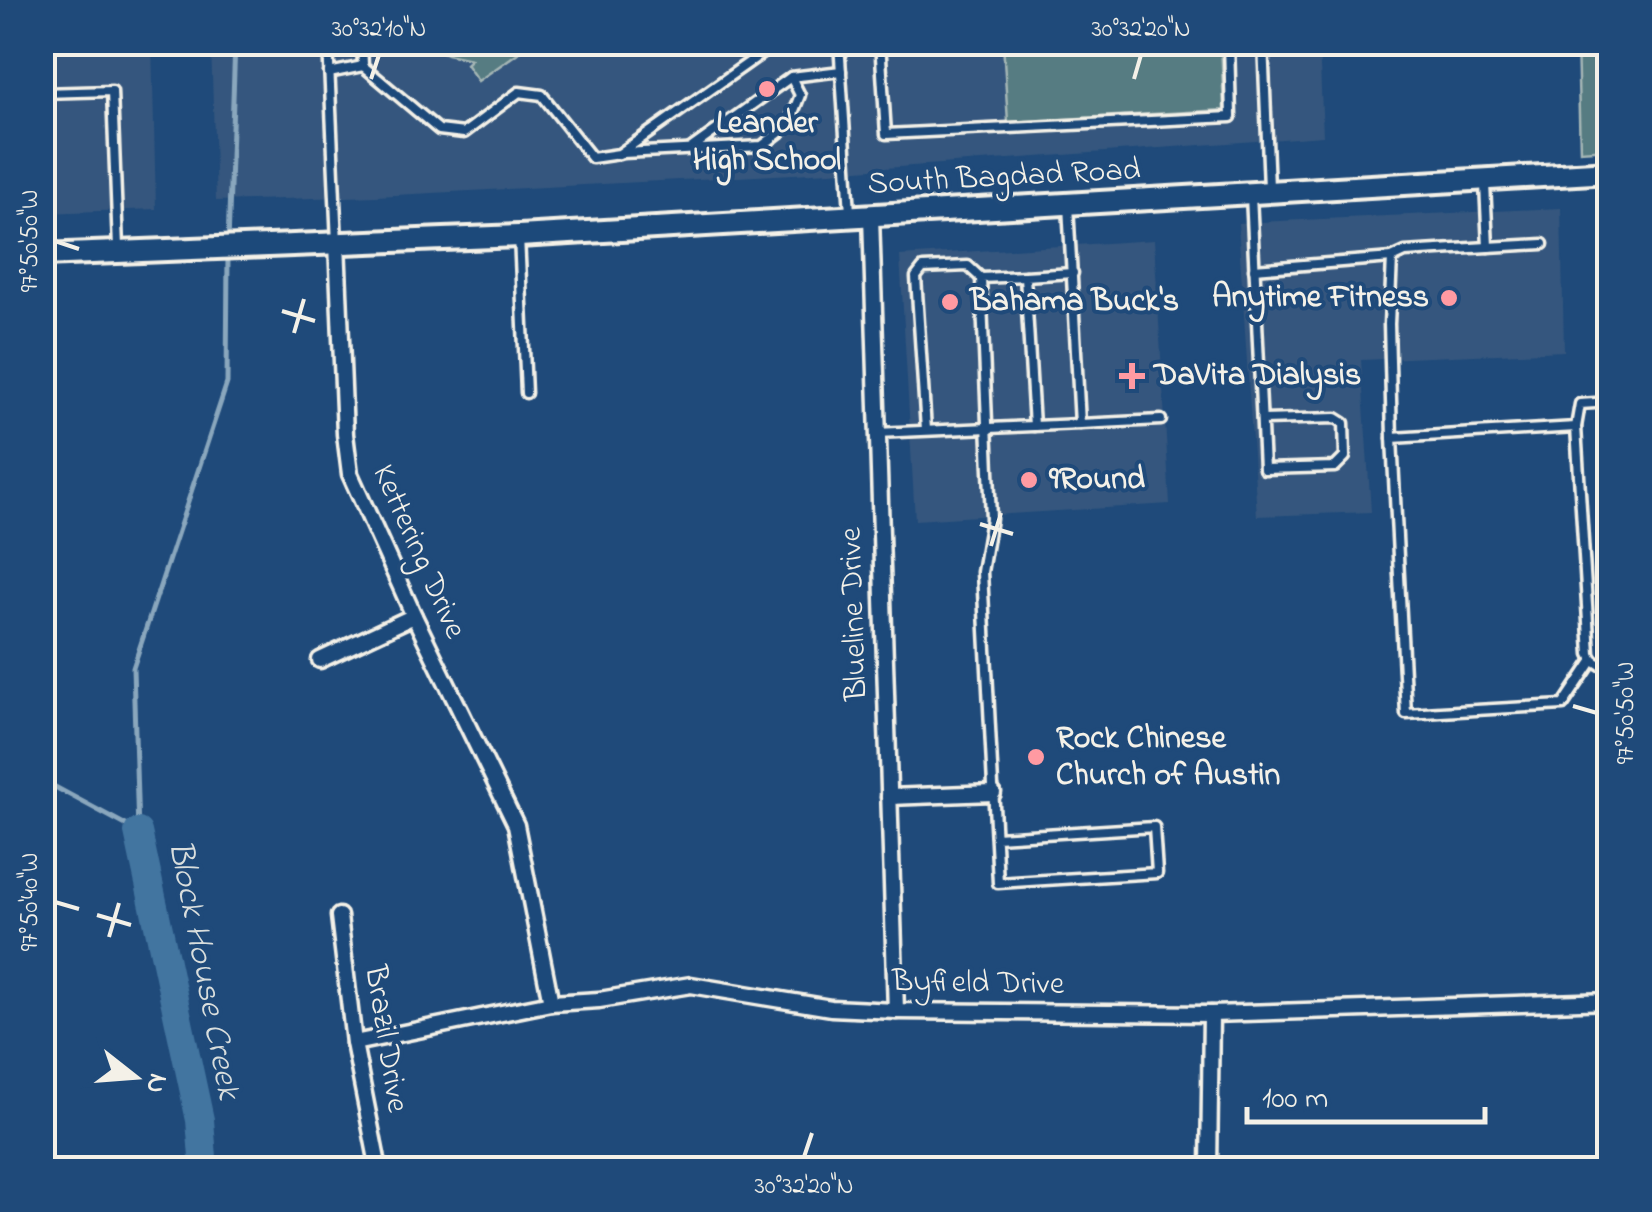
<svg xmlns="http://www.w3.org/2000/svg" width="1652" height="1212" viewBox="0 0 1652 1212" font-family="'Indie Flower',sans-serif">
  <rect width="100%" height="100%" fill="#1f4a7a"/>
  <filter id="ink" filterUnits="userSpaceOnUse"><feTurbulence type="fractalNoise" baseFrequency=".01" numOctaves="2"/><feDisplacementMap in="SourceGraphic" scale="20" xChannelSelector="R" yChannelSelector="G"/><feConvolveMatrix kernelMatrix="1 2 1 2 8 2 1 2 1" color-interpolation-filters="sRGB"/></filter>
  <g filter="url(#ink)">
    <!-- built -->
    <g fill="#35577e">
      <polygon points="42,43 152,43 156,209 43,213"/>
      <polygon points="211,43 1319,43 1323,136 830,172 376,196 216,201"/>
      <polygon points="1561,208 1564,351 1361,360 1371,512 1257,516 1238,223"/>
      <polygon points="1154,240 1170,504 915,520 900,256"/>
    </g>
    <!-- park -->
    <g fill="#567c82" stroke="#a5b6b5" stroke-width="2.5">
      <polygon points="424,43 532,43 478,81 466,64 471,59 447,54"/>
      <polygon points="1003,43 1221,43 1224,110 1008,122"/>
      <polygon points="1577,43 1609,43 1609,149 1580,151"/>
    </g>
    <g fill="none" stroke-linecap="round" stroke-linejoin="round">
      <!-- stream -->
      <g stroke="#8aa7bd" stroke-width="5">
        <polyline points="228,244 235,42"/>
        <polyline points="42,780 137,831"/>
        <polyline points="138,832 133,668 227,383 228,255"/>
      </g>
      <!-- river -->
      <polyline stroke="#4375a0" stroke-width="28" points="138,832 200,1120 204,1170"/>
      <!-- lane casing -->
      <g stroke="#f4f1e8" stroke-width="15">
        <g id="lane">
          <polyline points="328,42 337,243"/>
          <polyline points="362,42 363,66 439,130 464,133 519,92 542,95 592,158 619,154 778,42"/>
          <polyline points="839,42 850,213"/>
          <polyline points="880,42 886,134 1231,117 1229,42"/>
          <polyline points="1263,42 1269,188"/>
          <polyline points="839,44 877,42"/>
          <polyline points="329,73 363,66"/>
          <polyline points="42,93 112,91 118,248"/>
          <polyline points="690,149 791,77 841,71"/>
          <polyline points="623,153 762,146 788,126 800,95 791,77"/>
          <polyline points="1251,195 1264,469 1335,467 1345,457 1344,423 1336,418 1263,420"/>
          <polyline points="1068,205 1080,424 1161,420"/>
          <polyline points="519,236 526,393"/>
          <polyline points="1488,247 1543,244"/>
          <polyline points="1254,269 1392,258 1405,252 1488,247 1485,184"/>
          <polyline points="1610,402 1580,404 1576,427 1392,438 1406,714 1563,705 1593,660 1610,671"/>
          <polyline points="1034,426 1025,276 1073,273"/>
          <polyline points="1576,427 1590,654 1593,660"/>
          <polyline points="926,430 916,277 923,268 968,266 981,278"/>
          <polyline points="876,433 1080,424"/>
          <polyline points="1392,438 1389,324 1392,258"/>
          <polyline points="996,837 1154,827 1157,873 998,883 982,572 991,519 981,278 1025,276"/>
        </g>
      </g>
      <!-- street casing -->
      <g stroke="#f4f1e8" stroke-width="21">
        <g id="street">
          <polyline points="871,216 896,1011"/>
          <polyline points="337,243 345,434 350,474 414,616 516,825 551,1003"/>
          <polyline points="320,660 414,616"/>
          <polyline points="889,797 993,793"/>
          <polyline points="339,916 354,1043 379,1170"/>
          <polyline points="354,1043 551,1003 599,1000 691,985 831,1008 896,1011 1211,1014 1610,1001"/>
          <polyline points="1209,1170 1211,1014"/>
        </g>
      </g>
      <!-- secondary casing -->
      <g stroke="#f4f1e8" stroke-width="28">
        <polyline id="secondary" points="42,255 519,236 1610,172"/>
      </g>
      <!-- lane -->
      <use href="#lane" stroke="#1f4a7a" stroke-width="8"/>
      <!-- street -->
      <use href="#street" stroke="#1f4a7a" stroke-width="14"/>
      <!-- secondary -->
      <use href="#secondary" stroke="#1f4a7a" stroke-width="20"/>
    </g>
  </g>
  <!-- ticks -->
  <path fill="none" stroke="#f4f1e8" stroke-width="4" d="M371,79L379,55M1134,79L1141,55M55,241L79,249M282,311L315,321M294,333L304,299M980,524L1013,534M991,546L1001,513M1573,706L1597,713M55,902L79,909M97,915L131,925M109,937L119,903M804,1157L812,1133"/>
  <!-- markers -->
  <g fill="#ff9aa2" stroke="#1f4a7a" stroke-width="4">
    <circle cx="767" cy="89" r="10"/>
    <circle cx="1449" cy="298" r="10"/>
    <circle cx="950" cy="302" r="10"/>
    <path d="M1127 361h10v10h10v10h-10v10h-10v-10h-10v-10h10z"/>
    <circle cx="1029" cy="480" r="10"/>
    <circle cx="1036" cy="757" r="10"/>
  </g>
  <g text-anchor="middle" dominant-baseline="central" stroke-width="8" stroke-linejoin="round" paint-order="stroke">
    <!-- poi labels -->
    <g font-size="32" font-weight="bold" fill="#f4f1e8" stroke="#1f4a7a" text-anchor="start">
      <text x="767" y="124" text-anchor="middle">Leander<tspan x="767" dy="37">High School</tspan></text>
      <text x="1429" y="298" text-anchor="end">Anytime Fitness</text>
      <text x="970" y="302">Bahama Buck's</text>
      <text x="1154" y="376">DaVita Dialysis</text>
      <text x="1049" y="480">9Round</text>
      <text x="1056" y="739">Rock Chinese<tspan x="1056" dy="37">Church of Austin</tspan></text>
    </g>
    <!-- street labels -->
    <g font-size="32" fill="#f4f1e8" stroke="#1f4a7a">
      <text transform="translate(1004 178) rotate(-3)">South Bagdad Road</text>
      <text transform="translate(418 552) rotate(66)">Kettering Drive</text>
      <text transform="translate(855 614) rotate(-92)">Blueline Drive</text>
      <text transform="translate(978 984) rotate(1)">Byfield Drive</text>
      <text transform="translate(385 1039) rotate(81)">Brazil Drive</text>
    </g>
    <!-- water labels -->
    <g font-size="35" font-style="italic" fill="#d9dedd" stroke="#1f4a7a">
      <text transform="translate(203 970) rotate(79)">Block House Creek</text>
    </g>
  </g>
  <!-- margin -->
  <rect width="1652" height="1212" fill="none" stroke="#1f4a7a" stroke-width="110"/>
  <!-- north arrow -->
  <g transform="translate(135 1077) rotate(107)" stroke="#1f4a7a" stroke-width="8" paint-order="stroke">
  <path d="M0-8L18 38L0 25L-18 38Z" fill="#f4f1e8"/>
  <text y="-15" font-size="28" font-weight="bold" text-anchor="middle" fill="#f4f1e8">N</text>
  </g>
  <!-- scale -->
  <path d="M1247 1107v15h238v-15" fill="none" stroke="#f4f1e8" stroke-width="5"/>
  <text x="1262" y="1107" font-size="30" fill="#f4f1e8" stroke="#1f4a7a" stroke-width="8" paint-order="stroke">100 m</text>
  <rect x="55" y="55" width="1542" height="1102" fill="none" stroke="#f4f1e8" stroke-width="4"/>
  <g font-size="25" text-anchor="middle" fill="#f4f1e8">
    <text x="379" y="36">30°32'10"N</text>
    <text x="1141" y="36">30°32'20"N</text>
    <text transform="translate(28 241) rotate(-90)" y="9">97°50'50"W</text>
    <text transform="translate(1624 713) rotate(-90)" y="9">97°50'50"W</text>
    <text transform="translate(28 902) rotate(-90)" y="9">97°50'40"W</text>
    <text x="804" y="1193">30°32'20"N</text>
  </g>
</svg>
